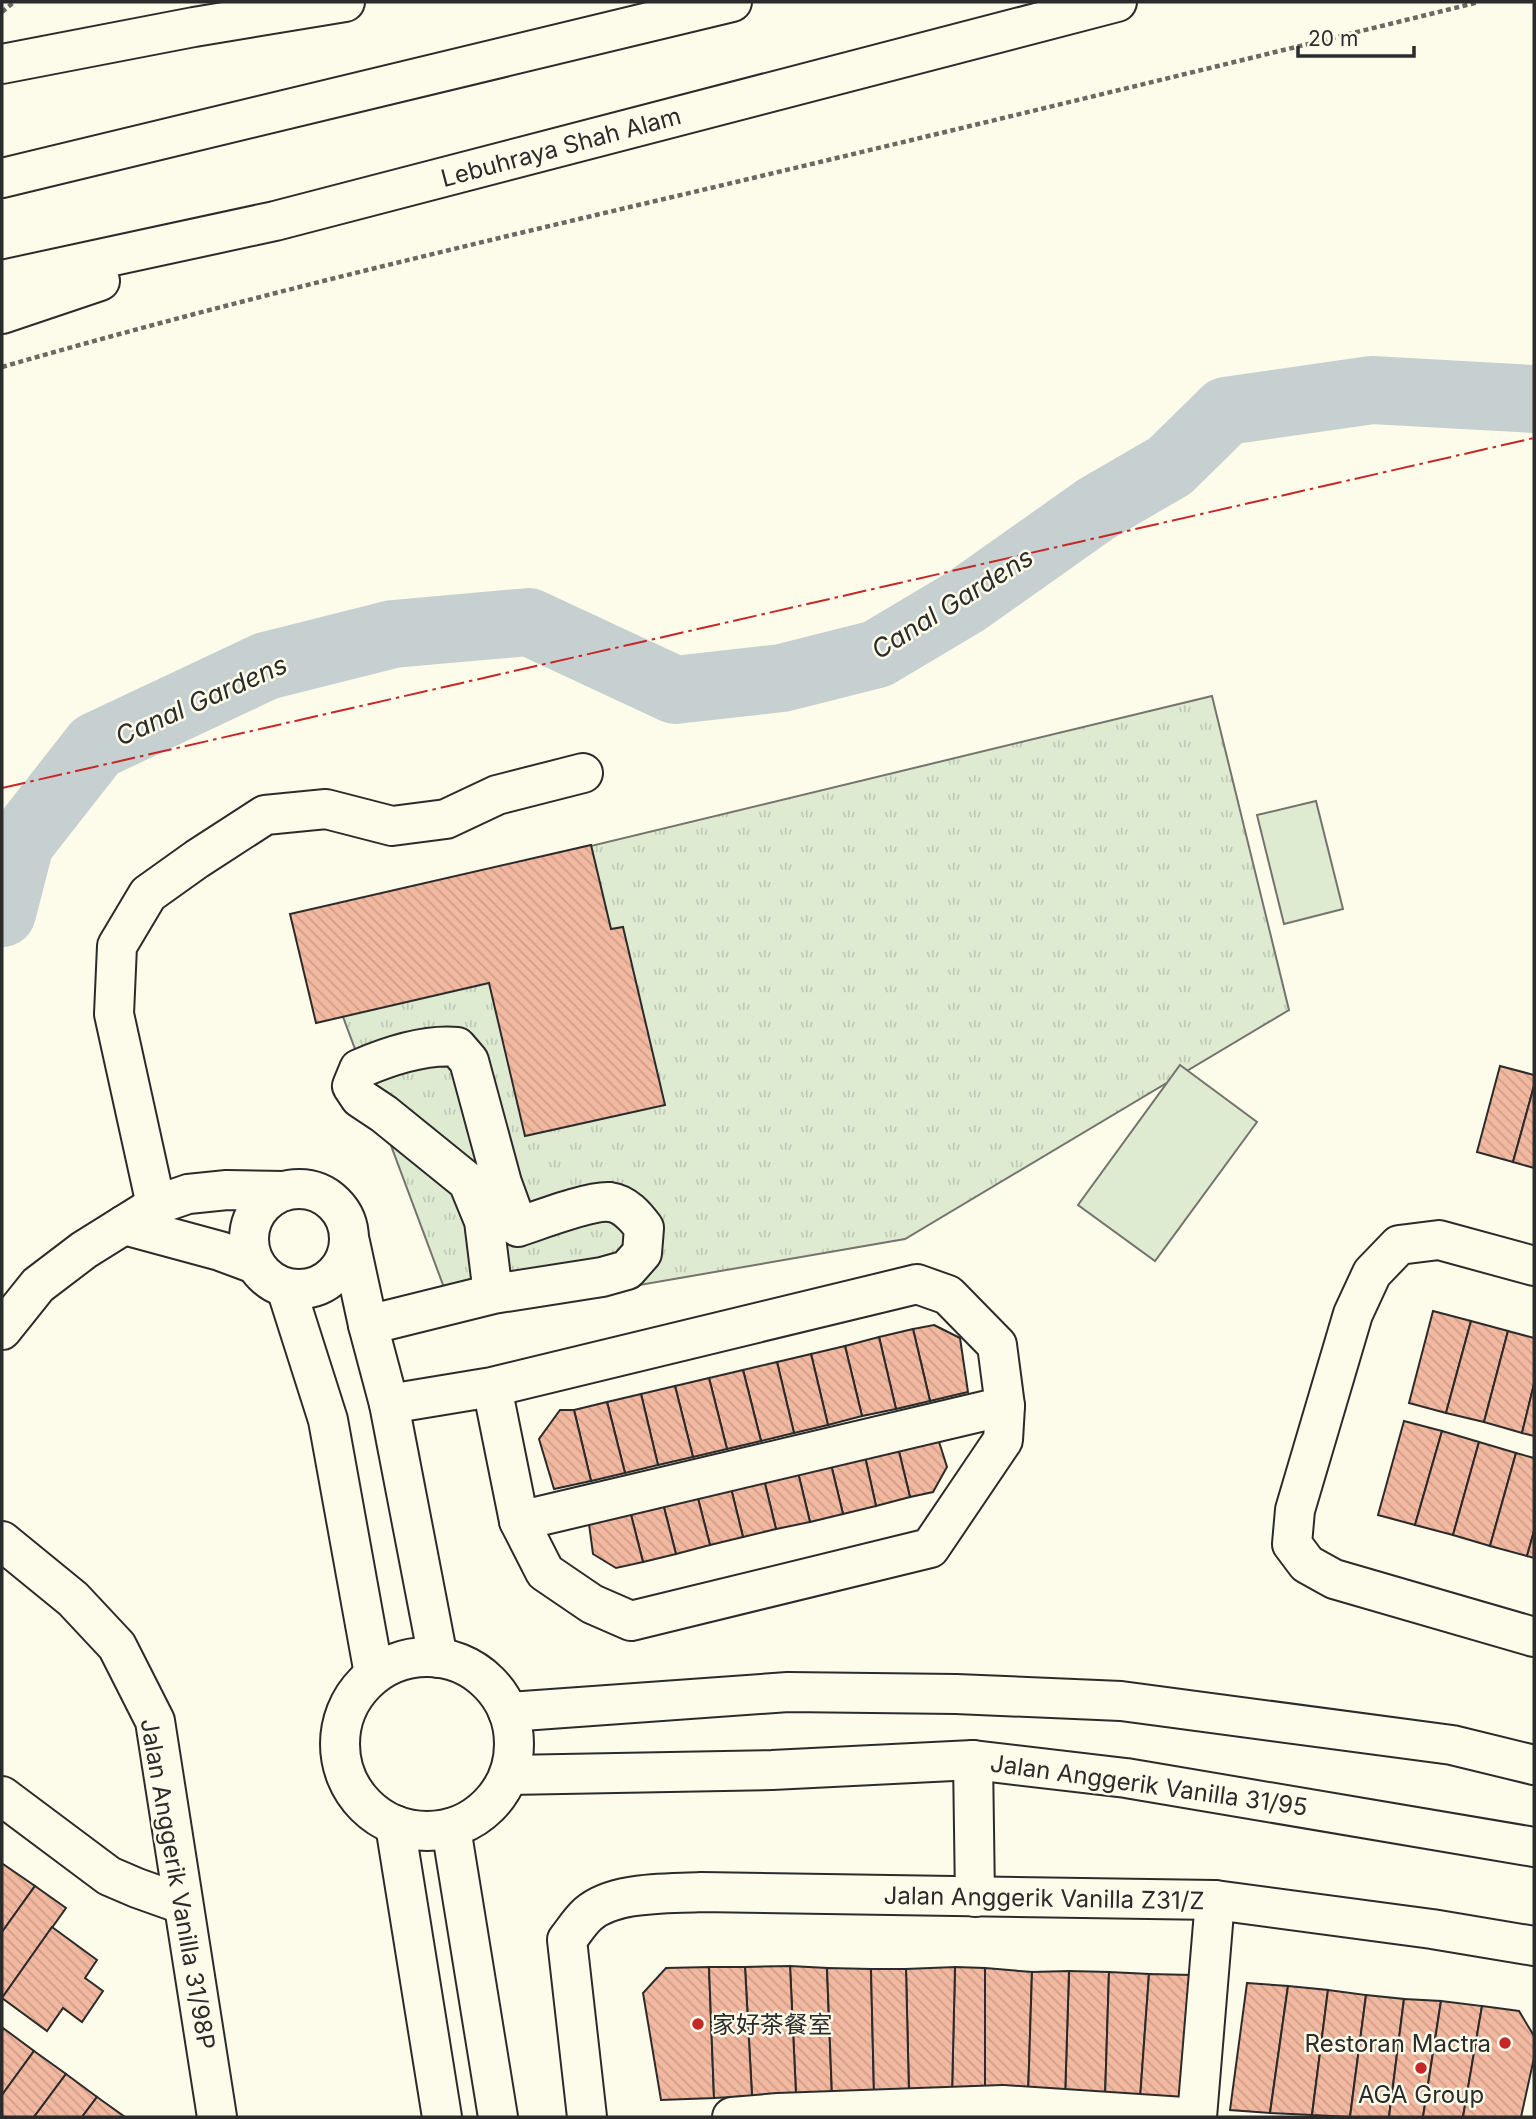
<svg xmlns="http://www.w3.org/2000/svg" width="1536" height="2119" viewBox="0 0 1536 2119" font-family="Inter,'Noto Sans SC',sans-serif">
  <defs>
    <pattern id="grass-tufts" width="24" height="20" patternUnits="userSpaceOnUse" patternTransform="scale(1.75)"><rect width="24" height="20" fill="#deebd1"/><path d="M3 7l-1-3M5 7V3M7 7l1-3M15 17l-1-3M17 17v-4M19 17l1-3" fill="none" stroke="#bfcab4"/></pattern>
    <pattern id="building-back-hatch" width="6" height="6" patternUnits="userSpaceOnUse" patternTransform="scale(1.75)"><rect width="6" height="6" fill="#f2b8a0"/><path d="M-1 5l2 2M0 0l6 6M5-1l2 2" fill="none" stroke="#d09e8a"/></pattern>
  </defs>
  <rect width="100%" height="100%" fill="#fdfbea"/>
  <!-- grass -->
  <polygon fill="url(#grass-tufts)" stroke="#74746e" stroke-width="2" points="1212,696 1289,1010 905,1239 455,1317 305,915"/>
  <!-- garden -->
  <g fill="#deebd1" stroke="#74746e" stroke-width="2">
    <polygon points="1316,801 1343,909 1284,924 1257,815"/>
    <polygon points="1180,1065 1257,1122 1155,1261 1078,1205"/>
  </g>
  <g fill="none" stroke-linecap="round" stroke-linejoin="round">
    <!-- river -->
    <polyline stroke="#c7d0d0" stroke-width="68" points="2,913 20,843 96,746 266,666 393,634 529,622 675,690 782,678 877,654 966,601 1096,509 1170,466 1226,411 1372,390 1534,399"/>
  </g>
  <!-- building -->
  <g fill="url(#building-back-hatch)" stroke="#2b2b2b" stroke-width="2">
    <polygon points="591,845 611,929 623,927 665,1105 525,1136 489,983 316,1023 290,914"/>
    <polygon points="1500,1066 1534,1075 1534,1086 1513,1162 1477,1152"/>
    <polygon points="1534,1086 1534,1168 1513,1162"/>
    <polygon points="1433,1311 1471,1321 1446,1413 1409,1403"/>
    <polygon points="1471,1321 1508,1331 1484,1422 1446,1413"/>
    <polygon points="934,1325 960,1338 968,1392 930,1401 913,1329"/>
    <polygon points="913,1329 930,1401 896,1409 879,1337"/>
    <polygon points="1508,1331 1534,1338 1534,1384 1522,1433 1484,1422"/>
    <polygon points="879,1337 896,1409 862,1416 845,1346"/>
    <polygon points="845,1346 862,1416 828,1425 811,1354"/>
    <polygon points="811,1354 828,1425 794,1433 777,1362"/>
    <polygon points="777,1362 794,1433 761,1441 743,1370"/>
    <polygon points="743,1370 761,1441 727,1449 709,1378"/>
    <polygon points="709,1378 727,1449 693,1457 675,1386"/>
    <polygon points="1534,1384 1534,1436 1522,1433"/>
    <polygon points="675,1386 693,1457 658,1465 641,1394"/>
    <polygon points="641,1394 658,1465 625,1473 607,1402"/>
    <polygon points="607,1402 625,1473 591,1481 574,1410"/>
    <polygon points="560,1410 574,1410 591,1481 554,1489 539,1439"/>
    <polygon points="1404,1421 1442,1431 1415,1525 1378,1515"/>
    <polygon points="934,1426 947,1467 933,1492 910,1497 895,1435"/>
    <polygon points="1442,1431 1479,1442 1453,1535 1415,1525"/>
    <polygon points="895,1435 910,1497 876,1506 862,1443"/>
    <polygon points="1479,1442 1516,1453 1490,1546 1453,1535"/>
    <polygon points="862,1443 876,1506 843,1514 828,1452"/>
    <polygon points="828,1452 843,1514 810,1522 795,1460"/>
    <polygon points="1516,1453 1534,1458 1534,1531 1527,1556 1490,1546"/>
    <polygon points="795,1460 810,1522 776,1529 761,1467"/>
    <polygon points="761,1467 776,1529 743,1537 728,1476"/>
    <polygon points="728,1476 743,1537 710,1545 694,1483"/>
    <polygon points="694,1483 710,1545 676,1554 660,1492"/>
    <polygon points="660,1492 676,1554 643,1562 627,1499"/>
    <polygon points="627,1499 643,1562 616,1568 593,1554 587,1509"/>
    <polygon points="1534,1531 1534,1558 1527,1556"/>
    <polygon points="3,1864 35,1886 2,1932 2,1866"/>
    <polygon points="35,1886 66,1908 2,1998 2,1932"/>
    <polygon points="52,1927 97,1960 85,1978 103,1991 82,2022 63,2008 47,2031 2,1998"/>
    <polygon points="790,1966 827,1968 832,2096 796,2094"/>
    <polygon points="790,1966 796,2094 752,2096 745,1967"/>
    <polygon points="709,1967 714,2098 661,2100 643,1993 666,1968"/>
    <polygon points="709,1967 745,1967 752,2096 714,2098"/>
    <polygon points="955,1967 985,1968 985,2096 952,2094"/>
    <polygon points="955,1967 952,2094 909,2095 906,1969"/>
    <polygon points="827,1968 871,1969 874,2094 832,2096"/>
    <polygon points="985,1968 1032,1972 1028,2097 985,2096"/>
    <polygon points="871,1969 906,1969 909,2095 874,2094"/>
    <polygon points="1069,1971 1109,1972 1105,2098 1065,2099"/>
    <polygon points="1069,1971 1065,2099 1028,2097 1032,1972"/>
    <polygon points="1109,1972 1149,1974 1140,2099 1105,2098"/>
    <polygon points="1149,1974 1192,1975 1180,2099 1140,2099"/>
    <polygon points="1247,1983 1288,1986 1270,2113 1230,2110"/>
    <polygon points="1288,1986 1328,1990 1312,2115 1270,2113"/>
    <polygon points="1328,1990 1366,1995 1350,2117 1312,2115"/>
    <polygon points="1366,1995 1404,1999 1389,2117 1350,2117"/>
    <polygon points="1404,1999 1441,2001 1423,2117 1389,2117"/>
    <polygon points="1441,2001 1482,2006 1463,2117 1423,2117"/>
    <polygon points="1482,2006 1519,2011 1534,2036 1534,2058 1521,2117 1463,2117"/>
    <polygon points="3,2028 34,2051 2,2095 2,2031"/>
    <polygon points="34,2051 66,2074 34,2117 2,2117 2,2095"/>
    <polygon points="66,2074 97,2097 82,2117 34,2117"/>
    <polygon points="97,2097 125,2117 82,2117"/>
  </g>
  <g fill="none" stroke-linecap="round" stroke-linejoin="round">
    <!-- minor casing -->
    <g stroke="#2b2b2b" stroke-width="42">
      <g id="minor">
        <circle cx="299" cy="1239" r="50"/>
        <polyline points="156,1205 114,1014 117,946 148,894 197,859 265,815 326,809 392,826 446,819 497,795 583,773"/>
        <polyline points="124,1225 220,1251 255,1264"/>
        <polyline points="350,1242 368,1325 389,1404 438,1658"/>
        <polyline points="1534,1266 1439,1240 1399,1245 1372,1273 1353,1314 1295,1510 1292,1544 1307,1564 1334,1579 1534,1637"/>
        <polyline points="286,1288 328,1420 374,1674"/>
        <path d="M368,1325L493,1294L602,1277L627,1270L642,1253L644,1228C636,1217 625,1204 610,1202C591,1200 539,1220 518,1227L502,1183L469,1061L457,1047C424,1044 389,1056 359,1069L352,1086L360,1098L384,1114L468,1182L484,1221L493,1294"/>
        <polyline points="2,1330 38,1285 84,1250 156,1205 188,1194 227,1190 284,1191"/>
        <polyline points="389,1404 492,1387 917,1284 948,1295 997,1345 1005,1406 1003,1440 930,1548 631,1621 592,1604 545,1572 519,1521 492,1387"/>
        <polyline points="519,1521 1005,1406"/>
        <polyline points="2,1541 73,1599 117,1646 155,1721 217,2117"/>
        <circle cx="427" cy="1744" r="87"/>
        <polyline points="508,1712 788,1692 956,1694 1121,1701 1452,1745 1534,1765"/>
        <polyline points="973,1760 975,1897"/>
        <polyline points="509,1775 772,1770 973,1760 1126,1778 1534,1847"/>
        <polyline points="2,1796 109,1876 137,1888 182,1904"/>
        <polyline points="395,1825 442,2117"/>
        <polyline points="451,1828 498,2117"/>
        <path d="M587,2117L567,1940C574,1931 580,1921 588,1914C614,1891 668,1894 701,1892L1215,1900L1432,1929L1534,1946"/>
        <polyline points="732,2117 778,2113 1003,2105 1184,2117"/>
        <polyline points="1197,2117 1215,1900"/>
      </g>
    </g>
    <!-- highway casing -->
    <g stroke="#2b2b2b" stroke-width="42">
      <g id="highway">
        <polyline points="2,64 194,27 345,2"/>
        <polyline points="2,178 732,2"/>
        <polyline points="2,280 275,221 1117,2"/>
        <polyline points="2,314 100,281"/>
      </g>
    </g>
    <!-- path -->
    <g stroke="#6a6964" stroke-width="4.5" stroke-dasharray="5 3.5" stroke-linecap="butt">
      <polyline points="2,12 14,2"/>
      <path d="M2,367C244,297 490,240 736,182C984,123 1232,63 1479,2"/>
    </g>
    <!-- minor -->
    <use href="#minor" stroke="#fdfbea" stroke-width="38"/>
    <!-- highway -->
    <use href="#highway" stroke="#fdfbea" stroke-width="38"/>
    <!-- power -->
    <polyline stroke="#c62828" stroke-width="2" stroke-dasharray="24 5 3.5 5" stroke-linecap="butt" points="2,788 1534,438"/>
  </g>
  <!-- markers -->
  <g fill="#c62828" stroke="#fdfbea" stroke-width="2.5">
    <circle cx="698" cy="2024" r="7"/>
    <circle cx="1505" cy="2043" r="7"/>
    <circle cx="1421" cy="2068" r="7"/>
  </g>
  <g text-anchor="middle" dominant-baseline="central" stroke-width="5" stroke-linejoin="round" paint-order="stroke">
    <!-- street labels -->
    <g font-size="24" fill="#2b2b2b" stroke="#fdfbea">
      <text transform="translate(561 147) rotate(-15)">Lebuhraya Shah Alam</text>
      <text transform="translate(1149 1785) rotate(8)">Jalan Anggerik Vanilla 31/95</text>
      <text transform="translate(178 1884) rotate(80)">Jalan Anggerik Vanilla 31/98P</text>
      <text transform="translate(1044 1898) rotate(1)">Jalan Anggerik Vanilla Z31/Z</text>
    </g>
    <!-- poi labels -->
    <g font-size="24" fill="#2b2b2b" stroke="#fdfbea" text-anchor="start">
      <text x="712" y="2024">家好茶餐室</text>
      <text x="1491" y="2043" text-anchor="end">Restoran Mactra</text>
      <text x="1421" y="2094" text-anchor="middle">AGA Group</text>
    </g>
    <!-- water labels -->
    <g font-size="26" font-style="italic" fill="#2b2b2b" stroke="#fdfbea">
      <text transform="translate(952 603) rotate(-32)">Canal Gardens</text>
      <text transform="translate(201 700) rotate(-24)">Canal Gardens</text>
    </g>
  </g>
  <!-- border -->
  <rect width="1536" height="2119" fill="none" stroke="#2b2b2b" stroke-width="7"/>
  <!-- scale -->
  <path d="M1298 46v10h116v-10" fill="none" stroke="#2b2b2b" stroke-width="3.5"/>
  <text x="1308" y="46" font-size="21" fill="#2b2b2b" stroke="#fdfbea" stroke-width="5" paint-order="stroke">20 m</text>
</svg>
